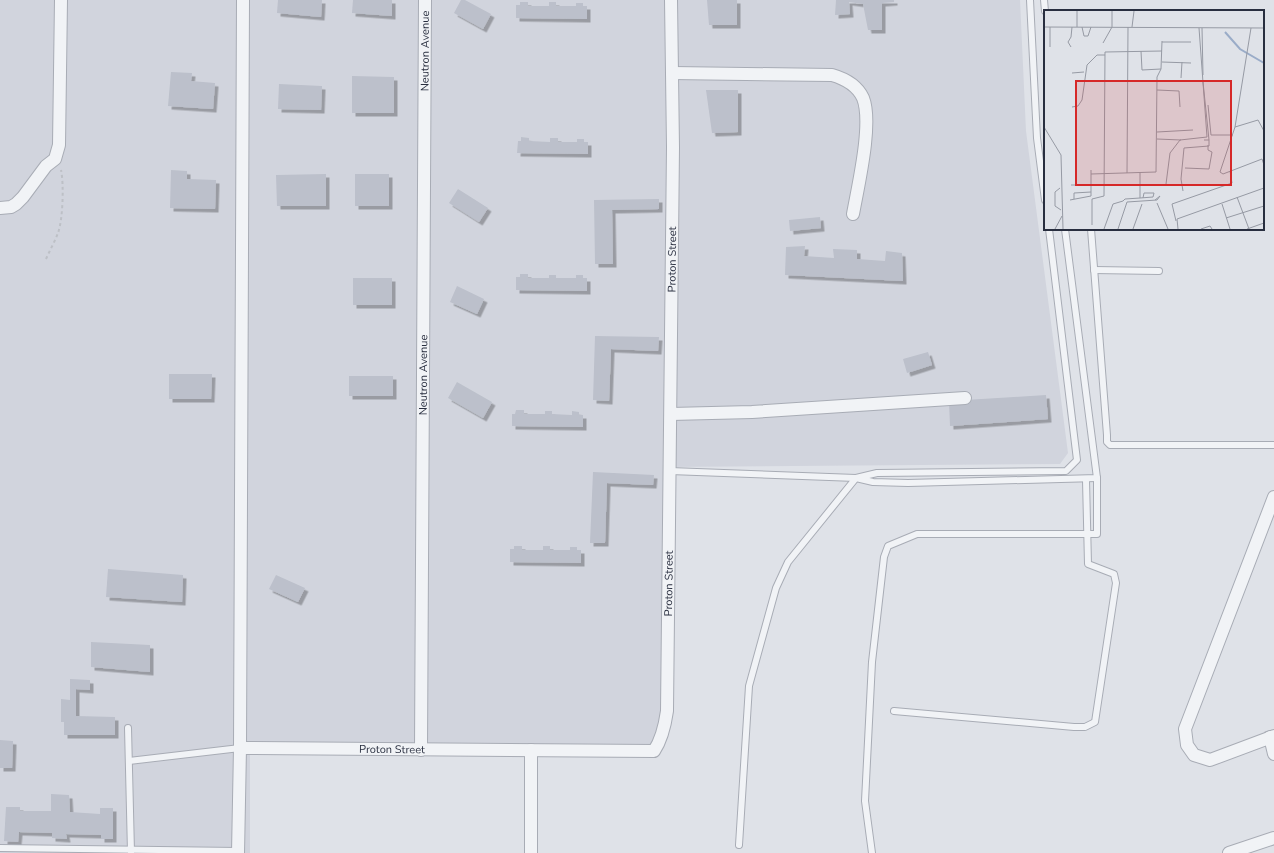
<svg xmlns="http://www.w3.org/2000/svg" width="1274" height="853" viewBox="0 0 1274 853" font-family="'Nunito Sans',sans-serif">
  <defs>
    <filter id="shadow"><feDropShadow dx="3.5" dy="3.5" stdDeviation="0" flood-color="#0004"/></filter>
  </defs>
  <rect width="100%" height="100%" fill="#dfe2e8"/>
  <!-- built -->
  <polygon fill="#d1d4dd" points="0,0 1020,0 1026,131 1068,453 1060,464 663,467 661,722 651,749 250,754 250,853 0,853"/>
  <!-- building -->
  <g fill="#bcc0cb" filter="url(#shadow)">
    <polygon points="278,0 322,0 321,17 277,13"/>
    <polygon points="353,0 392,0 392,16 352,13"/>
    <polygon points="461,0 465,0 491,14 483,29 454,13"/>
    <polygon points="707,0 737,0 737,25 709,25"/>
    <polygon points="836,0 894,0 894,2 882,3 882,30 868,30 863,4 849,2 850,14 835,15"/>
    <polygon points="520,2 528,2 528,6 549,6 549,2 556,2 556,6 576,6 576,3 583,3 583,6 587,6 587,19 516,18 516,5 520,5"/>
    <polygon points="171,72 192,73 191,81 215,83 213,109 168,106"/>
    <polygon points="352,76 394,77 394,113 352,113"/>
    <polygon points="279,84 322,86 321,110 278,109"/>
    <polygon points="706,90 738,90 738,132 712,133"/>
    <polygon points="521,137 529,138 529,141 550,142 550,138 558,138 558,142 577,142 577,139 584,139 584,142 588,142 588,154 517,153 518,141 521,141"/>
    <polygon points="171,170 187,171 187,179 216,180 215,209 170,208"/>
    <polygon points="326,174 326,206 277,206 276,175"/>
    <rect x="355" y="174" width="34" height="32"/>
    <polygon points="458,189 488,208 479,222 449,203"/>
    <polygon points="659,199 659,209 612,210 613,264 595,264 594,200"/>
    <polygon points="820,217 821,228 790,231 789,220"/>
    <polygon points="805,246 804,256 834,258 833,249 857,250 857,259 885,261 886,251 902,253 903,281 785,275 786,247"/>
    <polygon points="520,274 528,274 528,278 549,278 549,275 556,275 556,278 576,278 576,275 583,275 583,278 587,278 587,291 516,290 516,277 520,277"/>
    <rect x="353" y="278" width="39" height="27"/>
    <polygon points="457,286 484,299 477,314 450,302"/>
    <polygon points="595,336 659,337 658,351 611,349 609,401 593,400"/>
    <polygon points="928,352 932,365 907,373 903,359"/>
    <polygon points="169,374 212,374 211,399 169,399"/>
    <rect x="349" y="376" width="44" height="20"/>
    <polygon points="457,382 492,402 483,418 448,398"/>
    <polygon points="1046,395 1048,419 950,426 949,401"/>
    <polygon points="516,410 524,410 524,414 545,414 545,411 552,411 552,414 572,415 572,411 579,412 579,415 583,415 583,427 512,426 512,414 515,414"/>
    <polygon points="593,472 654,475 653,485 607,483 605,543 590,543"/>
    <polygon points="514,546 522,546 522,550 543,550 543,546 550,546 550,550 570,550 570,547 577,547 577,550 581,550 581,563 510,562 510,549 514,549"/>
    <polygon points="108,569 183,575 182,602 106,597"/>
    <polygon points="276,575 305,588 298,602 269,589"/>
    <polygon points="91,642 150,645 150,672 91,667"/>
    <polygon points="70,679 90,680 90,690 76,689 76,716 115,717 115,735 64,735 64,722 61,722 61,699 70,700"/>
    <polygon points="0,740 13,741 12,768 0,768"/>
    <polygon points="51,794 69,795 70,812 100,814 100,808 113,808 113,839 101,839 101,835 66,834 67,839 52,838 52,833 19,832 18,842 4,841 6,807 20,807 20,811 51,811"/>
  </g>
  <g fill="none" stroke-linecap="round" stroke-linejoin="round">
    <!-- lane casing -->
    <g stroke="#a8acb5" stroke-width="8">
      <g id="lane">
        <polyline points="1030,0 1037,138 1045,200"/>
        <polyline points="1044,0 1045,11"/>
        <polyline points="1091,229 1107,435 1107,442 1110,445 1274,445"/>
        <polyline points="1094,270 1159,271"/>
        <polyline points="670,471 856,478 873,482 908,483 1097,478 1065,229"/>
        <polyline points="894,711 1074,727 1085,727 1095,722 1116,583 1114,574 1088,564 1086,480"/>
        <polyline points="128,728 131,852"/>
        <polyline points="129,761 240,748"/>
        <polyline points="739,845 749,686 776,588 788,562 856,478 877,473 1066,471 1077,460 1049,229"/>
        <polyline points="0,848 238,851"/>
        <polyline points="872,853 865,801 872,662 884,557 888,546 917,534 1097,534 1097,478"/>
      </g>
    </g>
    <!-- street casing -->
    <g stroke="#a8acb5" stroke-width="14">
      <g id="street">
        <path d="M672,73L832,75C846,79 857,85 863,98C873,123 858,186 853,214"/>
        <polyline points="0,208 11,207 16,204 23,197 46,166 55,159 59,145 61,0"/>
        <polyline points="671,414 752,412 965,398"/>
        <polyline points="1274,497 1185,729 1187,745 1194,755 1210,760 1274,736"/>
        <polyline points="1270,737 1274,754"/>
        <path id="s1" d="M240,748L654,751C662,739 665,725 667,711L673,147L671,0"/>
        <path id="s2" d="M421,750L425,0"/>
        <polyline points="531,750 531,853"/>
        <polyline points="238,853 240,748 243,0"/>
        <polyline points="1229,853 1274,838"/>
      </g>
    </g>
    <!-- path -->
    <path stroke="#bdc0c6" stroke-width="2" stroke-dasharray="3 3" stroke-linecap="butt" d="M46,259C50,250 55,241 58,233C63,219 64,184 61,170"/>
    <!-- lane -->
    <use href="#lane" stroke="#f1f3f6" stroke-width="6"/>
    <!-- street -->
    <use href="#street" stroke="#f1f3f6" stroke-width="12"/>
  </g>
  <g text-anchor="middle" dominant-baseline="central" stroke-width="3.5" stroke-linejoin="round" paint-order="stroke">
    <!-- street labels -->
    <g font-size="11" fill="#282e3f" stroke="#eef1f6">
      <text stroke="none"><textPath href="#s2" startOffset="699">Neutron Avenue</textPath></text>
      <text stroke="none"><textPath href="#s1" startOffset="908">Proton Street</textPath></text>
      <text stroke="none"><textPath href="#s2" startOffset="375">Neutron Avenue</textPath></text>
      <text stroke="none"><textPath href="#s1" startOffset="584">Proton Street</textPath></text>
      <text stroke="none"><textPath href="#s1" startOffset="152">Proton Street</textPath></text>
    </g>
  </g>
  <!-- overview -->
  <g transform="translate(1044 10)">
    <rect width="220" height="220" fill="#dfe2e8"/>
    <path fill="none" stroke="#9aacc8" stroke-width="2" d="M181,22L196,39L220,53"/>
    <path fill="none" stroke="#969aa4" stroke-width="1" d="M33,1V17M0,17L220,18M6,17V37M38,17L40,26H44L47,17M88,17L90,1M158,18L159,65M207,18L191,117L176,162L179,164L218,149L220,155M118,32H147M59,33L68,17V1M27,37L24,32L27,27L28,17M97,41L98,60L117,59M118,52L147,53M28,63L40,62M137,68L138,52M159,72L165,130H160M113,80L135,81L136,97M164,95L167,125H189M28,97L34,96L38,90L43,55L53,45H61M0,117L17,145L19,219M191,117L214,110L220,121M113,122L149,120M113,129L137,130M141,158L165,159L168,142L164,140V135M83,163L84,17M47,164L112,162L113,67L117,59L118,31M122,174L126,143L136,130L163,127L155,18M27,175H61M16,178L11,182V196L17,200M139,181L137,169L140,138L165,136V130M193,187L205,219M96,188V163M30,189V183L47,182M26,190L47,186V160M79,191L81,189L96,188L109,187L110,183H100L99,188M113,193L124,219M178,194L186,219M182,208L220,196M132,211L128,194L188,173L186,161M48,215V189L60,186L61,42L118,41M11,219L18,206M60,219L69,194L79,191M74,219L83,192L113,190L116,186L111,190M89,219L98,194M134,219L133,209L220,178M157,219L166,216L168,219M203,219L220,213"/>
    <path fill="#d62828" fill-opacity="0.15" stroke="#d62828" stroke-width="2" d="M32,71H187V175H32Z"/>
    <rect width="220" height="220" fill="none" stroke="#282e3f" stroke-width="2"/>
  </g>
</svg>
